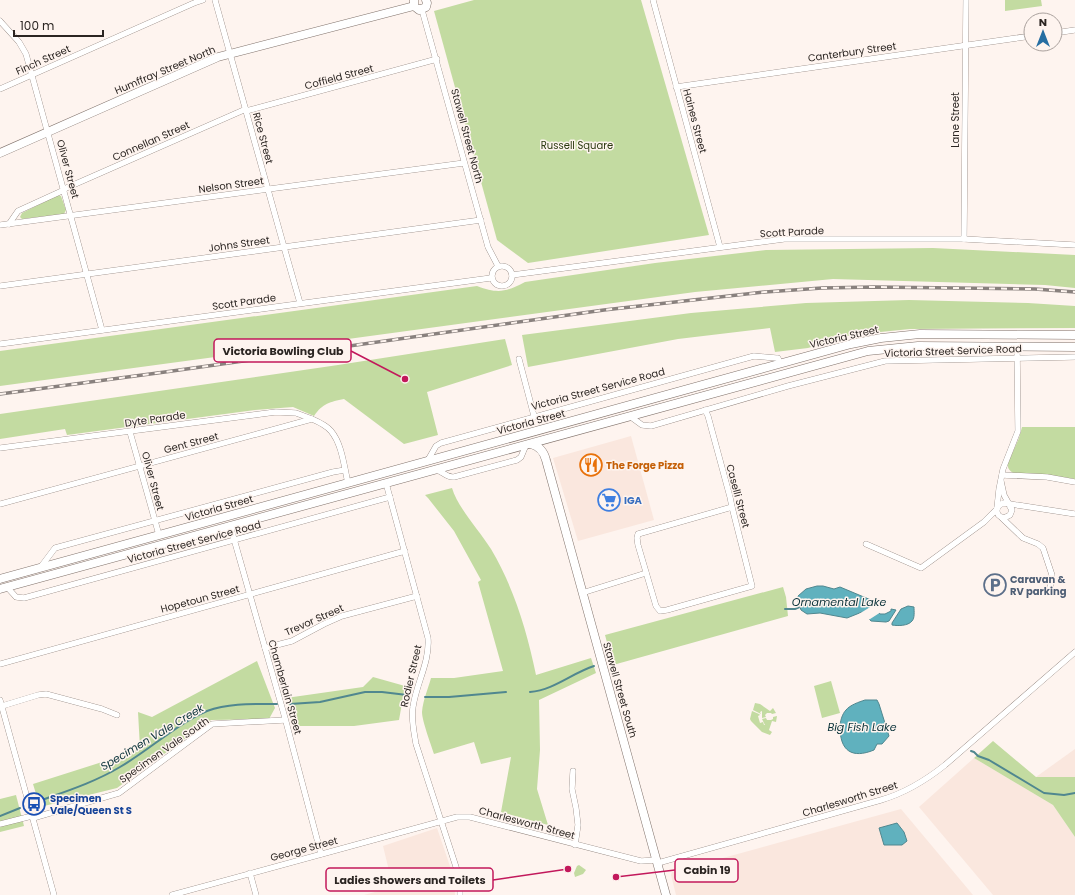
<svg xmlns="http://www.w3.org/2000/svg" width="1075" height="895" viewBox="0 0 1075 895" font-family="Poppins,sans-serif">
  <rect width="100%" height="100%" fill="#fef4ef"/>
  <!-- built -->
  <g fill="#fae7de">
    <polygon points="631,436 654,520 578,541 553,458"/>
    <polygon points="1075,749 1075,777 1036,777"/>
    <polygon points="974,758 1053,805 1075,837 1075,895 993,895 919,807"/>
    <polygon points="901,809 973,895 676,895 671,875 672,872"/>
    <polygon points="437,828 454,878 455,895 364,895 393,887 383,846"/>
  </g>
  <!-- green -->
  <g fill="#c3dba1">
    <polygon points="474,0 641,0 709,235 528,263 497,240 434,11"/>
    <polygon points="1005,0 1041,0 1042,6 1005,11"/>
    <polygon points="58,195 61,196 66,210 64,214 22,219 20,217 22,213"/>
    <path d="M933,248L1075,255V288L1045,285L833,279L695,292L0,386V351L477,286C498,294 506,292 525,282L655,263L766,250Z"/>
    <polygon points="909,300 1028,303 1075,306 1075,328 910,329 851,335 808,348 775,352 770,328 678,339 528,367 522,335 691,313 806,303"/>
    <path d="M505,339L512,365L427,392L438,435L404,444L344,399C330,402 323,403 314,416L293,407L255,410L67,435L65,429L0,439V414L338,365Z"/>
    <path d="M1022,427H1075V479L1049,475L1013,473C1009,470 1007,468 1008,463L1019,438Z"/>
    <path d="M452,488C458,508 479,530 491,549C514,588 527,631 536,675L591,658L596,673L539,700L540,750L537,789L548,825L501,812L511,757L481,764L474,742L434,754C431,744 422,721 422,712C423,700 428,689 431,678H454L503,671L478,582L481,580L454,531L428,498L425,495Z"/>
    <polygon points="783,587 786,597 788,616 613,665 605,635"/>
    <polygon points="257,661 275,708 269,719 211,720 117,788 40,807 33,784 121,756 140,748 138,712 152,717"/>
    <polygon points="373,677 405,686 399,720 354,726 296,726 286,698 363,687"/>
    <polygon points="831,681 840,713 822,718 814,686"/>
    <polygon points="755,703 760,704 770,711 773,708 776,713 772,714 771,713 767,713 765,715 766,717 762,718 762,711 760,712 761,714 753,710"/>
    <polygon points="752,711 759,714 760,715 758,716 760,723 763,722 764,725 765,725 762,719 766,718 767,720 771,720 773,719 773,717 777,716 776,722 772,721 769,730 772,732 770,735 762,732 751,721 750,719"/>
    <polygon points="993,741 1036,777 1075,777 1075,837 1053,805 974,758"/>
    <polygon points="16,795 24,826 0,832 0,799"/>
    <polygon points="579,865 586,870 583,874 575,877 574,873 577,866"/>
  </g>
  <!-- water -->
  <g fill="#60b1be" stroke="#50878f">
    <polygon points="817,586 823,586 834,589 840,587 871,600 872,604 880,614 885,614 891,611 891,609 896,610 889,621 886,622 871,621 862,612 847,618 820,613 807,614 801,610 798,601 798,596 806,589"/>
    <path d="M908,606L914,607C914,611 915,618 912,621C908,626 898,626 892,625V623L901,609Z"/>
    <path d="M865,700H877L879,704L889,736L882,744H877L874,750C852,759 840,751 840,727C840,722 842,714 846,710C850,705 859,702 865,700Z"/>
    <polygon points="897,823 904,832 907,841 902,845 884,845 879,828"/>
  </g>
  <!-- pier -->
  <polygon fill="#fef4ef" points="875,604 881,612 867,621 861,614 859,614"/>
  <g fill="none" stroke-linecap="round" stroke-linejoin="round">
    <!-- stream -->
    <g stroke="#50878f" stroke-width="2">
      <polyline points="785,609 795,609 802,606"/>
      <path d="M530,692C554,690 572,673 594,666"/>
      <polyline points="425,697 449,697 506,692"/>
      <polyline points="290,704 320,702 365,692 382,692 407,695"/>
      <polyline points="971,751 974,752 978,756 989,760 1044,793 1064,795 1075,793"/>
      <path d="M39,801C67,791 95,782 120,767C148,751 178,723 207,711C229,703 253,704 277,704"/>
      <polyline points="0,816 20,808"/>
    </g>
    <!-- street casing -->
    <g stroke="#80726b" stroke-width="6">
      <g id="street">
        <polyline points="215,0 284,247 300,303"/>
        <polyline points="653,0 720,247"/>
        <polyline points="422,10 488,247 498,266"/>
        <polyline points="0,21 19,42 26,54 102,330"/>
        <polyline points="1055,33 1075,30"/>
        <polyline points="676,87 1031,36"/>
        <polyline points="0,89 194,3 203,0"/>
        <polyline points="246,111 437,59"/>
        <polyline points="64,189 246,109"/>
        <polyline points="9,224 18,211 64,190"/>
        <polyline points="0,225 464,163"/>
        <polyline points="964,239 966,0"/>
        <circle cx="502" cy="276" r="10"/>
        <polyline points="512,275 784,239 964,239 1075,245"/>
        <polyline points="0,286 481,220"/>
        <polyline points="0,344 491,278"/>
        <polyline points="519,359 534,416"/>
        <polyline points="705,410 708,416 730,497 732,507 752,586 667,610 660,611 656,606 638,545 637,538 638,534 732,507"/>
        <polyline points="631,417 642,425 651,426 788,386 885,361 1075,357"/>
        <polyline points="130,432 159,535"/>
        <polyline points="0,448 276,412 296,413 312,419"/>
        <polyline points="428,460 436,446 441,443 754,356 776,358 778,358 780,363"/>
        <path d="M436,470C443,471 446,478 454,477L517,460L521,457L526,445"/>
        <polyline points="1002,475 1047,477 1075,482"/>
        <polyline points="1001,481 1004,495 1009,504"/>
        <path d="M386,483L428,638C430,662 416,684 413,707C411,720 414,732 416,744L458,873L460,885V895"/>
        <path d="M0,504L312,419C319,422 326,425 331,431C342,444 344,466 348,483"/>
        <path d="M1009,505L1012,510L1010,515L1004,518C995,516 994,506 1004,503L1075,514"/>
        <polyline points="997,508 999,489 1003,469 1018,431 1017,346"/>
        <polyline points="1002,518 1023,538 1038,544 1043,548 1052,575 1050,589"/>
        <polyline points="230,525 285,718 321,854"/>
        <polyline points="866,544 921,568 984,522 997,509"/>
        <polyline points="40,568 55,548 333,472 345,470"/>
        <polyline points="7,587 16,597 24,598 390,497"/>
        <polyline points="582,593 646,573"/>
        <polyline points="265,648 292,641 324,624 342,616 417,596"/>
        <polyline points="0,664 405,551"/>
        <polyline points="0,700 54,895"/>
        <polyline points="2,706 38,695 46,694 102,709 117,715"/>
        <polyline points="573,771 572,789 576,808 578,825 575,845"/>
        <polyline points="33,818 119,793 212,724 285,720"/>
        <polyline points="0,824 32,816"/>
        <path d="M658,863L881,800C905,793 925,781 945,765L1075,652"/>
        <polyline points="250,873 256,895"/>
        <polyline points="172,895 457,817 470,817 641,861 657,860"/>
      </g>
    </g>
    <!-- secondary casing -->
    <g stroke="#80726b" stroke-width="9">
      <g id="secondary">
        <polyline points="414,0 414,6 419,10 426,7 427,3 426,0"/>
        <polyline points="0,153 218,57 414,6"/>
        <path d="M531,444C539,446 544,452 546,460L666,895"/>
        <polyline points="0,579 851,344 881,338 920,334 1075,335"/>
        <polyline points="0,589 868,351 918,346 1075,347"/>
      </g>
    </g>
    <!-- street -->
    <use href="#street" stroke="#fff" stroke-width="5.5"/>
    <!-- secondary -->
    <use href="#secondary" stroke="#fff" stroke-width="8"/>
    <!-- rail casing -->
    <g stroke="#89817e" stroke-width="3.5">
      <polyline id="rail" points="0,394 165,372 604,310 765,292 822,288 874,287 1035,289 1075,292"/>
    </g>
    <!-- rail -->
    <use href="#rail" stroke="#fef4ef" stroke-width="2" stroke-dasharray="6" stroke-linecap="butt"/>
  </g>
  <!-- icons -->
  <defs>
    <g id="restaurant-ring" transform="scale(1.15)"><circle r="9.5" fill="#fef4ef" stroke="#e8710a" stroke-width="1.5"/><path d="M-5-6h1v4h1v-4h1v4h1v-4h1v5L-1.5 .5V6h-2V.5L-5-1ZM5-6V6H3V1.5H1.5Q1.5-4 5-6Z" fill="#e8710a"/></g>
    <g id="supermarket-ring" transform="scale(1.15)"><circle r="9.5" fill="#fef4ef" stroke="#3f7fe0" stroke-width="1.5"/><path d="M-6-5.5h2.5l.6 2H6L4.5 2H-2.5L-4.4-4H-6ZM-1.5 3.2a1.3 1.3 0 1 0 .1 0ZM3 3.2a1.3 1.3 0 1 0 .1 0Z" fill="#3f7fe0"/></g>
    <g id="parking-ring" transform="scale(1.15)"><circle r="9.5" fill="#fef4ef" stroke="#5c6f8a" stroke-width="1.5"/><path d="M-3.5-5.5H1a3.5 3.5 0 0 1 0 7H-1V5.5H-3.5ZM-1-3.4V-.6H.8a1.4 1.4 0 0 0 0-2.8Z" fill="#5c6f8a"/></g>
    <g id="bus-ring" transform="scale(1.15)"><circle r="9.5" fill="#fef4ef" stroke="#1a4fb4" stroke-width="1.5"/><path d="M-5-6H5V4H4V6H2V4H-2V6H-4V4H-5ZM-3.5-4V0h7V-4ZM-3.5 1.2v1.5H-2V1.2ZM2 1.2v1.5H3.5V1.2Z" fill="#1a4fb4"/></g>
  </defs>
  <g fill-rule="evenodd">
    <use href="#restaurant-ring" x="591" y="465"/>
    <use href="#supermarket-ring" x="609" y="500"/>
    <use href="#parking-ring" x="995" y="585"/>
    <use href="#bus-ring" x="34" y="804"/>
  </g>
  <g text-anchor="middle" dominant-baseline="central" stroke-width="3" stroke-linejoin="round" paint-order="stroke">
    <!-- street labels -->
    <g font-size="10" fill="#2b2522" stroke="#fef4ef">
      <text transform="translate(852 52) rotate(-8)">Canterbury Street</text>
      <text transform="translate(43 60) rotate(-24)">Finch Street</text>
      <text transform="translate(165 70) rotate(-23)">Humffray Street North</text>
      <text transform="translate(339 77) rotate(-15)">Coffield Street</text>
      <text transform="translate(955 120) rotate(-90)">Lane Street</text>
      <text transform="translate(695 121) rotate(75)">Haines Street</text>
      <text transform="translate(467 136) rotate(75)">Stawell Street North</text>
      <text transform="translate(263 138) rotate(75)">Rice Street</text>
      <text transform="translate(151 141) rotate(-24)">Connellan Street</text>
      <text transform="translate(68 169) rotate(75)">Oliver Street</text>
      <text transform="translate(231 185) rotate(-8)">Nelson Street</text>
      <text transform="translate(792 232) rotate(-3)">Scott Parade</text>
      <text transform="translate(239 244) rotate(-8)">Johns Street</text>
      <text transform="translate(244 302) rotate(-8)">Scott Parade</text>
      <text transform="translate(844 337) rotate(-13)">Victoria Street</text>
      <text transform="translate(953 351) rotate(-2)">Victoria Street Service Road</text>
      <text transform="translate(598 389) rotate(-15)">Victoria Street Service Road</text>
      <text transform="translate(155 419) rotate(-8)">Dyte Parade</text>
      <text transform="translate(531 422) rotate(-15)">Victoria Street</text>
      <text transform="translate(191 443) rotate(-15)">Gent Street</text>
      <text transform="translate(153 481) rotate(75)">Oliver Street</text>
      <text transform="translate(738 496) rotate(75)">Caselli Street</text>
      <text transform="translate(219 508) rotate(-16)">Victoria Street</text>
      <text transform="translate(194 542) rotate(-15)">Victoria Street Service Road</text>
      <text transform="translate(200 599) rotate(-15)">Hopetoun Street</text>
      <text transform="translate(314 620) rotate(-24)">Trevor Street</text>
      <text transform="translate(411 676) rotate(-77)">Rodier Street</text>
      <text transform="translate(285 687) rotate(74)">Chamberlain Street</text>
      <text transform="translate(620 690) rotate(74)">Stawell Street South</text>
      <text transform="translate(164 750) rotate(-35)">Specimen Vale South</text>
      <text transform="translate(850 799) rotate(-17)">Charlesworth Street</text>
      <text transform="translate(527 823) rotate(15)">Charlesworth Street</text>
      <text transform="translate(304 849) rotate(-15)">George Street</text>
    </g>
    <!-- park labels -->
    <g font-size="10" fill="#2c3a10" stroke="#fef4ef">
      <text x="577" y="145">Russell Square</text>
    </g>
    <!-- food labels -->
    <g font-size="10" font-weight="bold" fill="#c56008" stroke="#fef4ef" text-anchor="start">
      <text x="606" y="465">The Forge Pizza</text>
    </g>
    <!-- shop labels -->
    <g font-size="10" font-weight="bold" fill="#366cbe" stroke="#fef4ef" text-anchor="start">
      <text x="624" y="500">IGA</text>
    </g>
    <!-- service labels -->
    <g font-size="10" font-weight="bold" fill="#4e5e75" stroke="#fef4ef" text-anchor="start">
      <text x="1010" y="579">Caravan &amp;<tspan x="1010" dy="12">RV parking</tspan></text>
    </g>
    <!-- transit labels -->
    <g font-size="10" font-weight="bold" fill="#164399" stroke="#fef4ef" text-anchor="start">
      <text x="50" y="798">Specimen<tspan x="50" dy="12">Vale/Queen St S</tspan></text>
    </g>
    <!-- water labels -->
    <g font-size="11" font-style="italic" fill="#0a3239" stroke="#fef4ef">
      <text x="839" y="602">Ornamental Lake</text>
      <text x="862" y="727">Big Fish Lake</text>
      <text transform="translate(152 737) rotate(-31)">Specimen Vale Creek</text>
    </g>
  </g>
  <!-- callouts -->
  <path fill="none" stroke="#c2185b" stroke-width="1.5" d="M405 379L351 351M616 877L675 870M568 869L493 880"/>
  <g fill="#c2185b" stroke="#fef4ef" stroke-width="1.5">
    <circle cx="405" cy="379" r="4"/>
    <circle cx="616" cy="877" r="4"/>
    <circle cx="568" cy="869" r="4"/>
  </g>
  <g fill="#fef4ef" stroke="#c2185b" stroke-width="1.5">
    <rect x="214" y="339" width="137" height="23" rx="4"/>
    <rect x="675" y="859" width="63" height="23" rx="4"/>
    <rect x="326" y="868" width="167" height="23" rx="4"/>
  </g>
  <g font-size="11" text-anchor="middle" font-weight="bold" fill="#2b2522">
    <text x="283" y="355">Victoria Bowling Club</text>
    <text x="707" y="874">Cabin 19</text>
    <text x="410" y="884">Ladies Showers and Toilets</text>
  </g>
  <!-- north arrow -->
  <g transform="translate(1043 32)"><circle r="19" fill="#fef4ef" stroke="#aaa19d"/>
  <path d="M0-3L7 15L0 10L-7 15Z" fill="#266ea2"/>
  <text y="-6" font-size="11" font-weight="bold" text-anchor="middle" fill="#2b2522">N</text>
  </g>
  <!-- scale -->
  <path d="M14 30v6h89v-6" fill="none" stroke="#2b2522" stroke-width="2"/>
  <text x="20" y="30" font-size="12" fill="#2b2522" stroke="#fef4ef" stroke-width="3" paint-order="stroke">100 m</text>
</svg>
